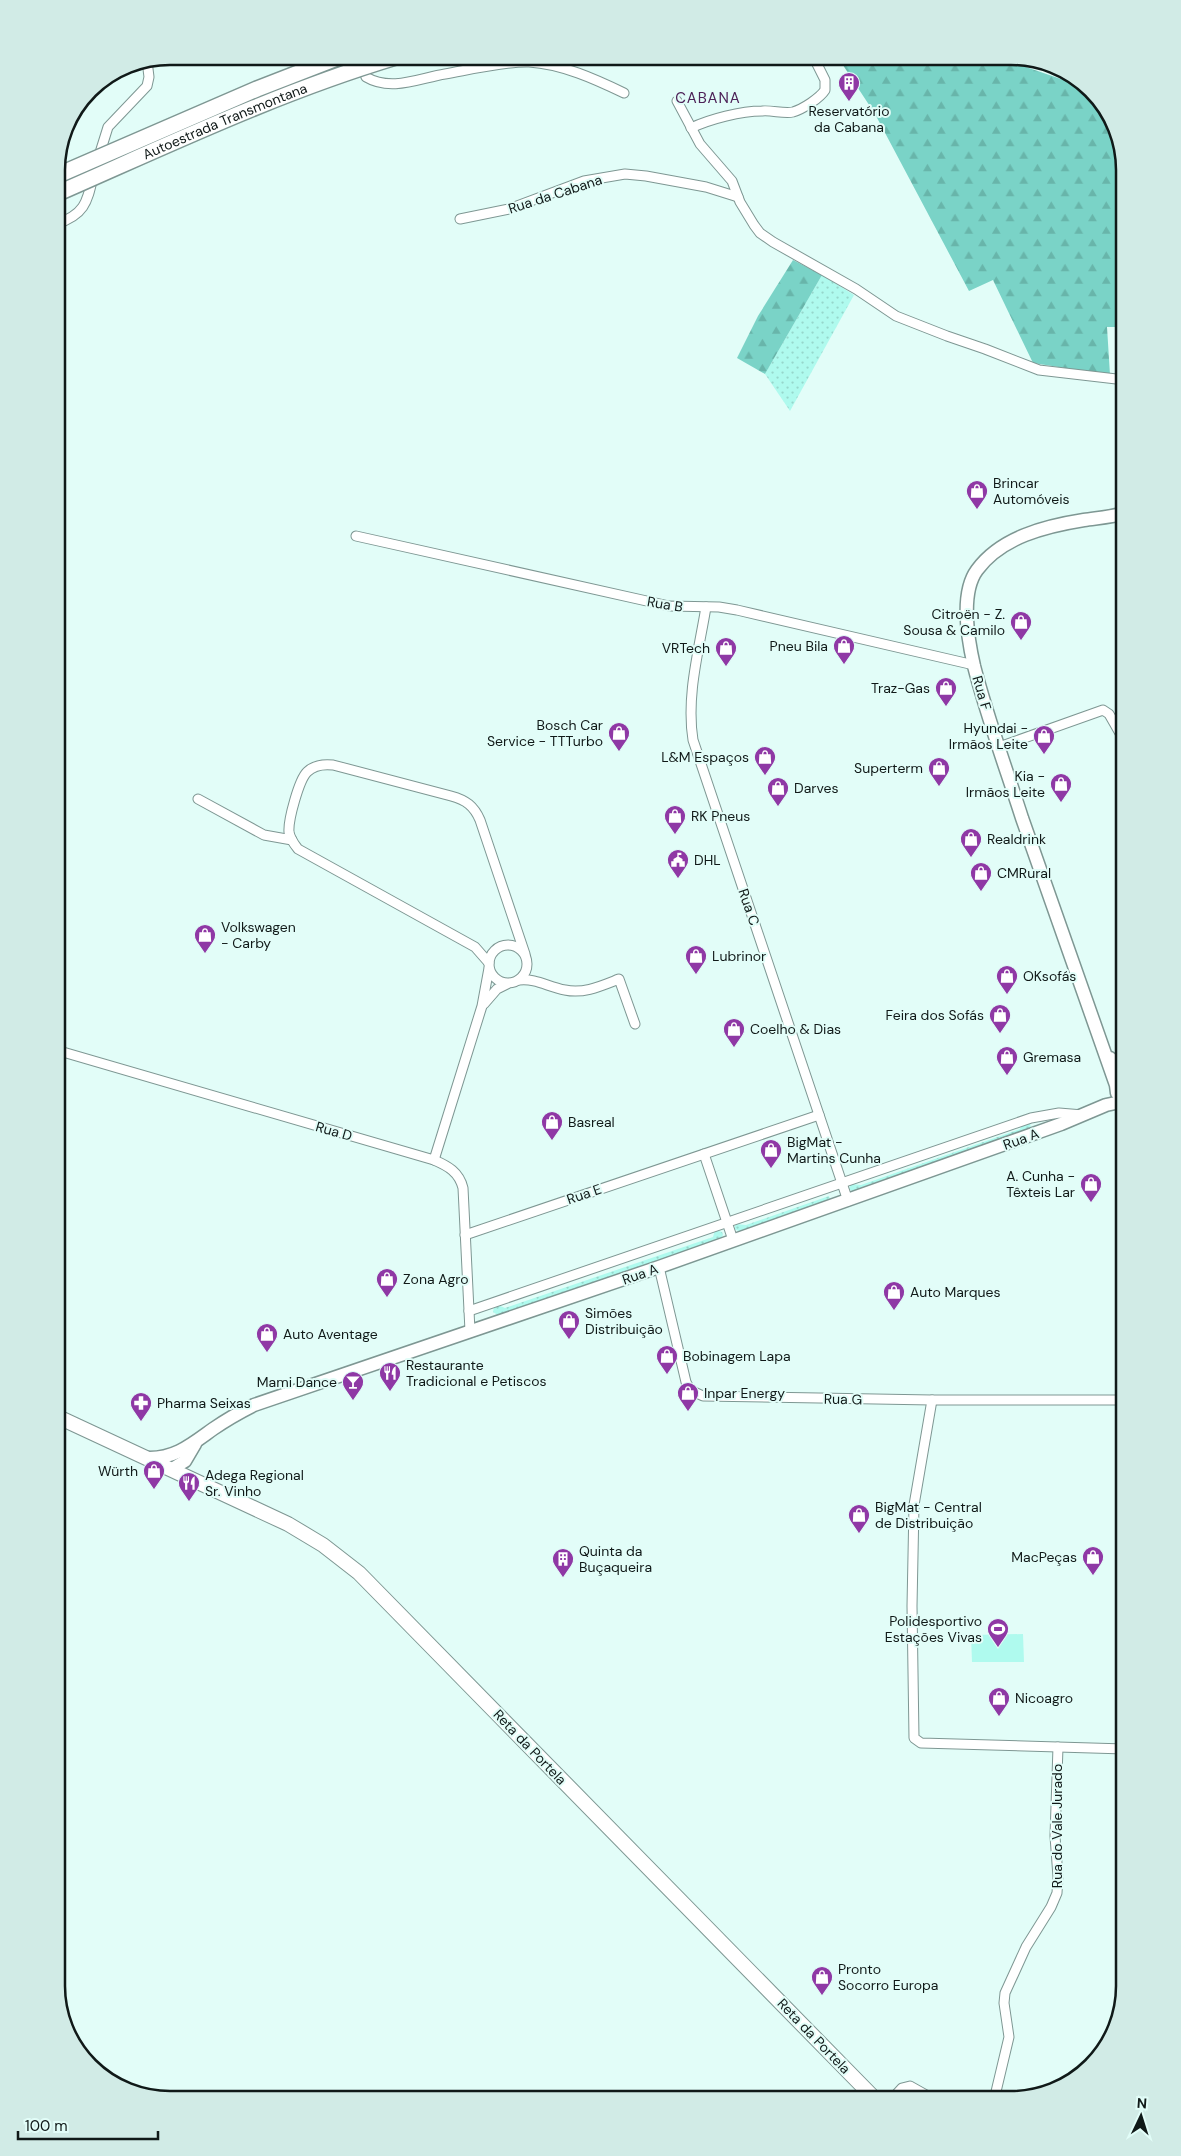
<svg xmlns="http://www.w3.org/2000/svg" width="1181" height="2156" viewBox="0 0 1181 2156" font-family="'DM Sans',sans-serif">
  <defs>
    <pattern id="grass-dots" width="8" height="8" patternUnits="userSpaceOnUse" patternTransform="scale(1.25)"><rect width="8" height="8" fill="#affaee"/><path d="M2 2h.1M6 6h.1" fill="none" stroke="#96d6cb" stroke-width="1.8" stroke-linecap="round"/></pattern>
    <pattern id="forest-firs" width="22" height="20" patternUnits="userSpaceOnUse" patternTransform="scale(1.25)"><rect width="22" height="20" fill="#7ad3c7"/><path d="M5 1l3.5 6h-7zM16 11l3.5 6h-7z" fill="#68b5aa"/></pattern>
  </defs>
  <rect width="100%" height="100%" fill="#e2fdf8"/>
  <!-- grass -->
  <g fill="url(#grass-dots)">
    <polygon points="822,275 854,295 790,411 765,374"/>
    <polygon points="1030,1123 1031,1129 862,1187 854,1192 849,1189 851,1184 861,1185 1020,1129 1022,1125"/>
    <polygon points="829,1196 830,1199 741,1232 734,1229 736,1224 746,1225"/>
    <polygon points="715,1230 722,1232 723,1235 720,1239 498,1315 493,1312 494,1307 498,1305 505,1308 713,1237"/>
  </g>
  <!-- forest -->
  <g fill="url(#forest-firs)">
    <polygon points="837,56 974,57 1026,67 1087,88 1116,126 1125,170 1125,327 1107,327 1110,375 1033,363 993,280 969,291 875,114"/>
    <polygon points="793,260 822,275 765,374 737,358 758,316"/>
  </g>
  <!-- garden -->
  <polygon fill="#affaee" points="1023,1634 1024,1662 972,1662 971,1635"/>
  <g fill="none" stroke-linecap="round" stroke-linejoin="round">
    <!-- street casing -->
    <g stroke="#7e9793" stroke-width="11">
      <g id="street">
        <path d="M358,56L366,77C391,92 420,78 445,74C468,70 507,61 529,62C562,64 595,79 624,93"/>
        <polyline points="677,101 700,144 732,181 740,202 754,225 760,233 773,242 856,289 896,316 947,336 985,349 1039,370 1125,380"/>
        <path d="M691,128C710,119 741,111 762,111C772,110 784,114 793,112C803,109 820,98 825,90V80L813,56"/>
        <polyline points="98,159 108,127 147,86 149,77 147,61"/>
        <polyline points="460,219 509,209 584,181 625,174 646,176 706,187 738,197"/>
        <path d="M56,224C84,215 87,203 93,177"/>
        <polyline points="356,536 669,606 719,607 737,610 974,665"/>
        <path d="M706,607C699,650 686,696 693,740L848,1201"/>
        <polyline points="999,747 1103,710 1109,714 1125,742"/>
        <polyline points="198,799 264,835 292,840"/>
        <circle cx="508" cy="964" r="19"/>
        <path d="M489,963L475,947L298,849C294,844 290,839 289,832C288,820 299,780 307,772C314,765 324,764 333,765L451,796C466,800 474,806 480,820L525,954"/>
        <path d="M519,980C536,978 548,987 565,990C584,994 601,986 619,979L635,1024"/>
        <polyline points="484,1004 497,989 507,984"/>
        <path d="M56,1050L434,1160C448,1166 459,1172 463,1188L470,1331"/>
        <polyline points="704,1154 733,1240"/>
        <polyline points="434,1160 482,1006 489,968"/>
        <polyline points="465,1235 819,1115"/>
        <polyline points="659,1267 686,1382 690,1390 703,1396 932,1400 1125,1400"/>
        <polyline points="469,1311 1031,1118 1059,1113 1083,1115"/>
        <polyline points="932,1400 914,1505 912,1606 914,1738 921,1743 1125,1749"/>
        <polyline points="891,2100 902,2088 910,2086 935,2100"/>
        <polyline points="994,2100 1009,2037 1004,2003 1005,1993 1026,1947 1051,1907 1057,1893 1058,1877 1055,1836 1058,1747"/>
      </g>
    </g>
    <!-- secondary casing -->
    <g stroke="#7e9793" stroke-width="15">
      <g id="secondary">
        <polyline points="1110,1058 1125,1073"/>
        <path d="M1125,1100L1117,1093L1116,1085C1085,996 1053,907 1022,818C1006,768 987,717 974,666C968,640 960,593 977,570C1001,537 1046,526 1084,520C1097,518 1112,517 1125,513"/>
        <path d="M147,1458C175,1459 192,1444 213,1429C226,1420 240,1412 254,1405L659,1267L1061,1124L1106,1105L1125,1101"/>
        <polyline points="172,1469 185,1461 195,1444"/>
      </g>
    </g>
    <!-- primary casing -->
    <g stroke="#7e9793" stroke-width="16">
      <polyline id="primary" points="56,1416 288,1524 323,1545 359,1573 876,2100"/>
    </g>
    <!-- street -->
    <use href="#street" stroke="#fff" stroke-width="9"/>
    <!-- secondary -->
    <use href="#secondary" stroke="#fff" stroke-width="12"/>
    <!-- primary -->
    <use href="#primary" stroke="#fff" stroke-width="14"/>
    <!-- highway-bridge casing -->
    <g stroke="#7e9793" stroke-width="18" stroke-linecap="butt">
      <g id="highway-bridge">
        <polyline points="56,176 257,89 342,56"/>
        <path id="s1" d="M56,194C168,145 279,92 396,57"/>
      </g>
    </g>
    <!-- highway-bridge -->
    <use href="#highway-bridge" stroke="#fff" stroke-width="15"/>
  </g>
  <!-- icons -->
  <defs>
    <g id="building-pin" transform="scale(1.125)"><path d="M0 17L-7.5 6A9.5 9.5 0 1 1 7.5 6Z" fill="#8f38a5" stroke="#e2fdf8"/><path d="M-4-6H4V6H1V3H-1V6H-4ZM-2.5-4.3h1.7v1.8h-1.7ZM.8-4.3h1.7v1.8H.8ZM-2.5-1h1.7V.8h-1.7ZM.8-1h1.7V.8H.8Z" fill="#fff"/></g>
    <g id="shop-pin" transform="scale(1.125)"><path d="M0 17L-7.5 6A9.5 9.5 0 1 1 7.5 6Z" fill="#8f38a5" stroke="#e2fdf8"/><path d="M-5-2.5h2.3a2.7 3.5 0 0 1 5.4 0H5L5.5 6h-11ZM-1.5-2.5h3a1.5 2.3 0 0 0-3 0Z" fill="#fff"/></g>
    <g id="civic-pin" transform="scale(1.125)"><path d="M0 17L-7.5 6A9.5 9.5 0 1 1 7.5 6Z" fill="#8f38a5" stroke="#e2fdf8"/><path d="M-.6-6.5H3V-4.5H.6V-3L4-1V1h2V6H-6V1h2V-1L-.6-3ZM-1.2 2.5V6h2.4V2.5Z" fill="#fff"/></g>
    <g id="restaurant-pin" transform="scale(1.125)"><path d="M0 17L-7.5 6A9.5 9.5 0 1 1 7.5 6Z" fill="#8f38a5" stroke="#e2fdf8"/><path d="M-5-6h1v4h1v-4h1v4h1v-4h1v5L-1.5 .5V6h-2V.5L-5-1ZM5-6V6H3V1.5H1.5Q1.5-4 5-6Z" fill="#fff"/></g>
    <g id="bar-pin" transform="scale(1.125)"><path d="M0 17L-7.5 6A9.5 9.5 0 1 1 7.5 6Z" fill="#8f38a5" stroke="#e2fdf8"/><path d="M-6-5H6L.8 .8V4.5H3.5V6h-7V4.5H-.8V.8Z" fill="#fff"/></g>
    <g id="pharmacy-pin" transform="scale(1.125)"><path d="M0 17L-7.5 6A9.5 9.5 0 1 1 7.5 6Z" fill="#8f38a5" stroke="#e2fdf8"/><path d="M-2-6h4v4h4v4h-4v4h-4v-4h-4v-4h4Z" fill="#fff"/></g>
    <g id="stadium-pin" transform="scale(1.125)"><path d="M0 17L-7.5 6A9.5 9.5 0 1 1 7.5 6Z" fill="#8f38a5" stroke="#e2fdf8"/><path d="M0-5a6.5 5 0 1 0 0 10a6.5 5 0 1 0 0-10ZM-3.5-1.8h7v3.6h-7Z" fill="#fff"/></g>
  </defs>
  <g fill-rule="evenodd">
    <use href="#building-pin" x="849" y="83"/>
    <use href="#shop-pin" x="977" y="491"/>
    <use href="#shop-pin" x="1021" y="622"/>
    <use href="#shop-pin" x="844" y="646"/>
    <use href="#shop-pin" x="726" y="648"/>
    <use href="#shop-pin" x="946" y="688"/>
    <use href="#shop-pin" x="619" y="733"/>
    <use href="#shop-pin" x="1044" y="736"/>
    <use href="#shop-pin" x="765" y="757"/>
    <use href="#shop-pin" x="939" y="768"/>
    <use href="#shop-pin" x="1061" y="784"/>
    <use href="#shop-pin" x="778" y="788"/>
    <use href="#shop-pin" x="675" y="816"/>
    <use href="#shop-pin" x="971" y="839"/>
    <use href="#civic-pin" x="678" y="860"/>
    <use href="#shop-pin" x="981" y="873"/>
    <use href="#shop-pin" x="205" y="935"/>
    <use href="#shop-pin" x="696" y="956"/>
    <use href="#shop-pin" x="1007" y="976"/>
    <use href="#shop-pin" x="1000" y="1015"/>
    <use href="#shop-pin" x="734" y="1029"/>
    <use href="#shop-pin" x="1007" y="1057"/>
    <use href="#shop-pin" x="552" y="1122"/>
    <use href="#shop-pin" x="771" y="1150"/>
    <use href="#shop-pin" x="1091" y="1184"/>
    <use href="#shop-pin" x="387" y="1279"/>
    <use href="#shop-pin" x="894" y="1292"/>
    <use href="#shop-pin" x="569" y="1321"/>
    <use href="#shop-pin" x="267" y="1334"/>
    <use href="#shop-pin" x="667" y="1356"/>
    <use href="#restaurant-pin" x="390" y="1373"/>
    <use href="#bar-pin" x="353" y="1382"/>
    <use href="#shop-pin" x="688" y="1393"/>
    <use href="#pharmacy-pin" x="141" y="1403"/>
    <use href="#shop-pin" x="154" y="1471"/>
    <use href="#restaurant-pin" x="189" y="1483"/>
    <use href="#shop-pin" x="859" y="1515"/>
    <use href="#shop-pin" x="1093" y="1557"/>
    <use href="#building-pin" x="563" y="1559"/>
    <use href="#stadium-pin" x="998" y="1629"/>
    <use href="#shop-pin" x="999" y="1698"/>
    <use href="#shop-pin" x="822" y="1977"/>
  </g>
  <g text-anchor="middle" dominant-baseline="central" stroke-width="4" stroke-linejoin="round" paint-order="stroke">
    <!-- poi labels -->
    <g font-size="14" fill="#101918" stroke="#e2fdf8" text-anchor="start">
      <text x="849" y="111" text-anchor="middle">Reservatório<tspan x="849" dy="16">da Cabana</tspan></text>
      <text x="993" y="483">Brincar<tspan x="993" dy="16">Automóveis</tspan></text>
      <text x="1005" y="614" text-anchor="end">Citroën - Z.<tspan x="1005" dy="16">Sousa &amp; Camilo</tspan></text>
      <text x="828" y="646" text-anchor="end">Pneu Bila</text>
      <text x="710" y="648" text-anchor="end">VRTech</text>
      <text x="930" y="688" text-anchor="end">Traz-Gas</text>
      <text x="603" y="725" text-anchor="end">Bosch Car<tspan x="603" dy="16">Service - TTTurbo</tspan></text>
      <text x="1028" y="728" text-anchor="end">Hyundai -<tspan x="1028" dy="16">Irmãos Leite</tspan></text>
      <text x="749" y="757" text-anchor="end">L&amp;M Espaços</text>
      <text x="923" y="768" text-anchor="end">Superterm</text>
      <text x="1045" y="776" text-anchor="end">Kia -<tspan x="1045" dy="16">Irmãos Leite</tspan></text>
      <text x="794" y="788">Darves</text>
      <text x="691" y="816">RK Pneus</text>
      <text x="987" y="839">Realdrink</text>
      <text x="694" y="860">DHL</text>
      <text x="997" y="873">CMRural</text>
      <text x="221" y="927">Volkswagen<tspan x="221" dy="16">- Carby</tspan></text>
      <text x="712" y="956">Lubrinor</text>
      <text x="1023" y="976">OKsofás</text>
      <text x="984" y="1015" text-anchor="end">Feira dos Sofás</text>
      <text x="750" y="1029">Coelho &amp; Dias</text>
      <text x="1023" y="1057">Gremasa</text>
      <text x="568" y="1122">Basreal</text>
      <text x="787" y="1142">BigMat -<tspan x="787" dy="16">Martins Cunha</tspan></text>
      <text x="1075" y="1176" text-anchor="end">A. Cunha -<tspan x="1075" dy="16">Têxteis Lar</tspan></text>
      <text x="403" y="1279">Zona Agro</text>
      <text x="910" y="1292">Auto Marques</text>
      <text x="585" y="1313">Simões<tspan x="585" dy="16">Distribuição</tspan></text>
      <text x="283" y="1334">Auto Aventage</text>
      <text x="683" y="1356">Bobinagem Lapa</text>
      <text x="406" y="1365">Restaurante<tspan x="406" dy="16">Tradicional e Petiscos</tspan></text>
      <text x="337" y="1382" text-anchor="end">Mami Dance</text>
      <text x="704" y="1393">Inpar Energy</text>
      <text x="157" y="1403">Pharma Seixas</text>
      <text x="138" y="1471" text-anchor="end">Würth</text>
      <text x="205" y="1475">Adega Regional<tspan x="205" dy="16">Sr. Vinho</tspan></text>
      <text x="875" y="1507">BigMat - Central<tspan x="875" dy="16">de Distribuição</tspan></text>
      <text x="579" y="1551">Quinta da<tspan x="579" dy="16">Buçaqueira</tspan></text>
      <text x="1077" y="1557" text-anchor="end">MacPeças</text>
      <text x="982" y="1621" text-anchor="end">Polidesportivo<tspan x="982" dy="16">Estações Vivas</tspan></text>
      <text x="1015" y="1698">Nicoagro</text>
      <text x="838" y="1969">Pronto<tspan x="838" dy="16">Socorro Europa</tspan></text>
    </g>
    <!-- street labels -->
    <g font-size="14" fill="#101918" stroke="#e2fdf8">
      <text stroke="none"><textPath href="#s1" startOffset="184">Autoestrada Transmontana</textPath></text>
      <text transform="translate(555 194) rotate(-18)">Rua da Cabana</text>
      <text transform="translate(665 604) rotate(9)">Rua B</text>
      <text transform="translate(982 693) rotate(74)">Rua F</text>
      <text transform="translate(749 907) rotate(71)">Rua C</text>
      <text transform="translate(334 1131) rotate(16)">Rua D</text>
      <text transform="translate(1021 1139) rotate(-20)">Rua A</text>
      <text transform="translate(584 1194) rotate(-19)">Rua E</text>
      <text transform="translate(640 1274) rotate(-19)">Rua A</text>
      <text transform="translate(843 1399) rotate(1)">Rua G</text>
      <text transform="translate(530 1747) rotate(46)">Reta da Portela</text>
      <text transform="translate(1057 1826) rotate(-90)">Rua do Vale Jurado</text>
      <text transform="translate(814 2036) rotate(46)">Reta da Portela</text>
    </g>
    <!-- neighbourhood labels -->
    <g font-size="15" letter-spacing="1" fill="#4d2358" stroke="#e2fdf8">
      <text x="708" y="98">CABANA</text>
    </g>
  </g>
  <!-- crop -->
  <path d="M0 0H1181V2156H0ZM170 65H1011A105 105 0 0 1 1116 170V1986A105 105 0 0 1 1011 2091H170A105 105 0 0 1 65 1986V170A105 105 0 0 1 170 65Z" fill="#d1ebe6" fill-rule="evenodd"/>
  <path fill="none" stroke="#101918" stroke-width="2.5" d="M170 65H1011A105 105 0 0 1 1116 170V1986A105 105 0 0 1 1011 2091H170A105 105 0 0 1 65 1986V170A105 105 0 0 1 170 65Z"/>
  <!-- north arrow -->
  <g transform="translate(1141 2116) rotate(4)" stroke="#e2fdf8" stroke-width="4" paint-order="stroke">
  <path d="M0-4L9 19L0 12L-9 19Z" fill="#101918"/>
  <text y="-8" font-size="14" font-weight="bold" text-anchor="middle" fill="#101918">N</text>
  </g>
  <!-- scale -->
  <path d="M18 2131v8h140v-8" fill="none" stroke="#101918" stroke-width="2.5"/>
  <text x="25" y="2131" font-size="15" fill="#101918" stroke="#e2fdf8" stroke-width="4" paint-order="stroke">100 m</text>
</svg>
